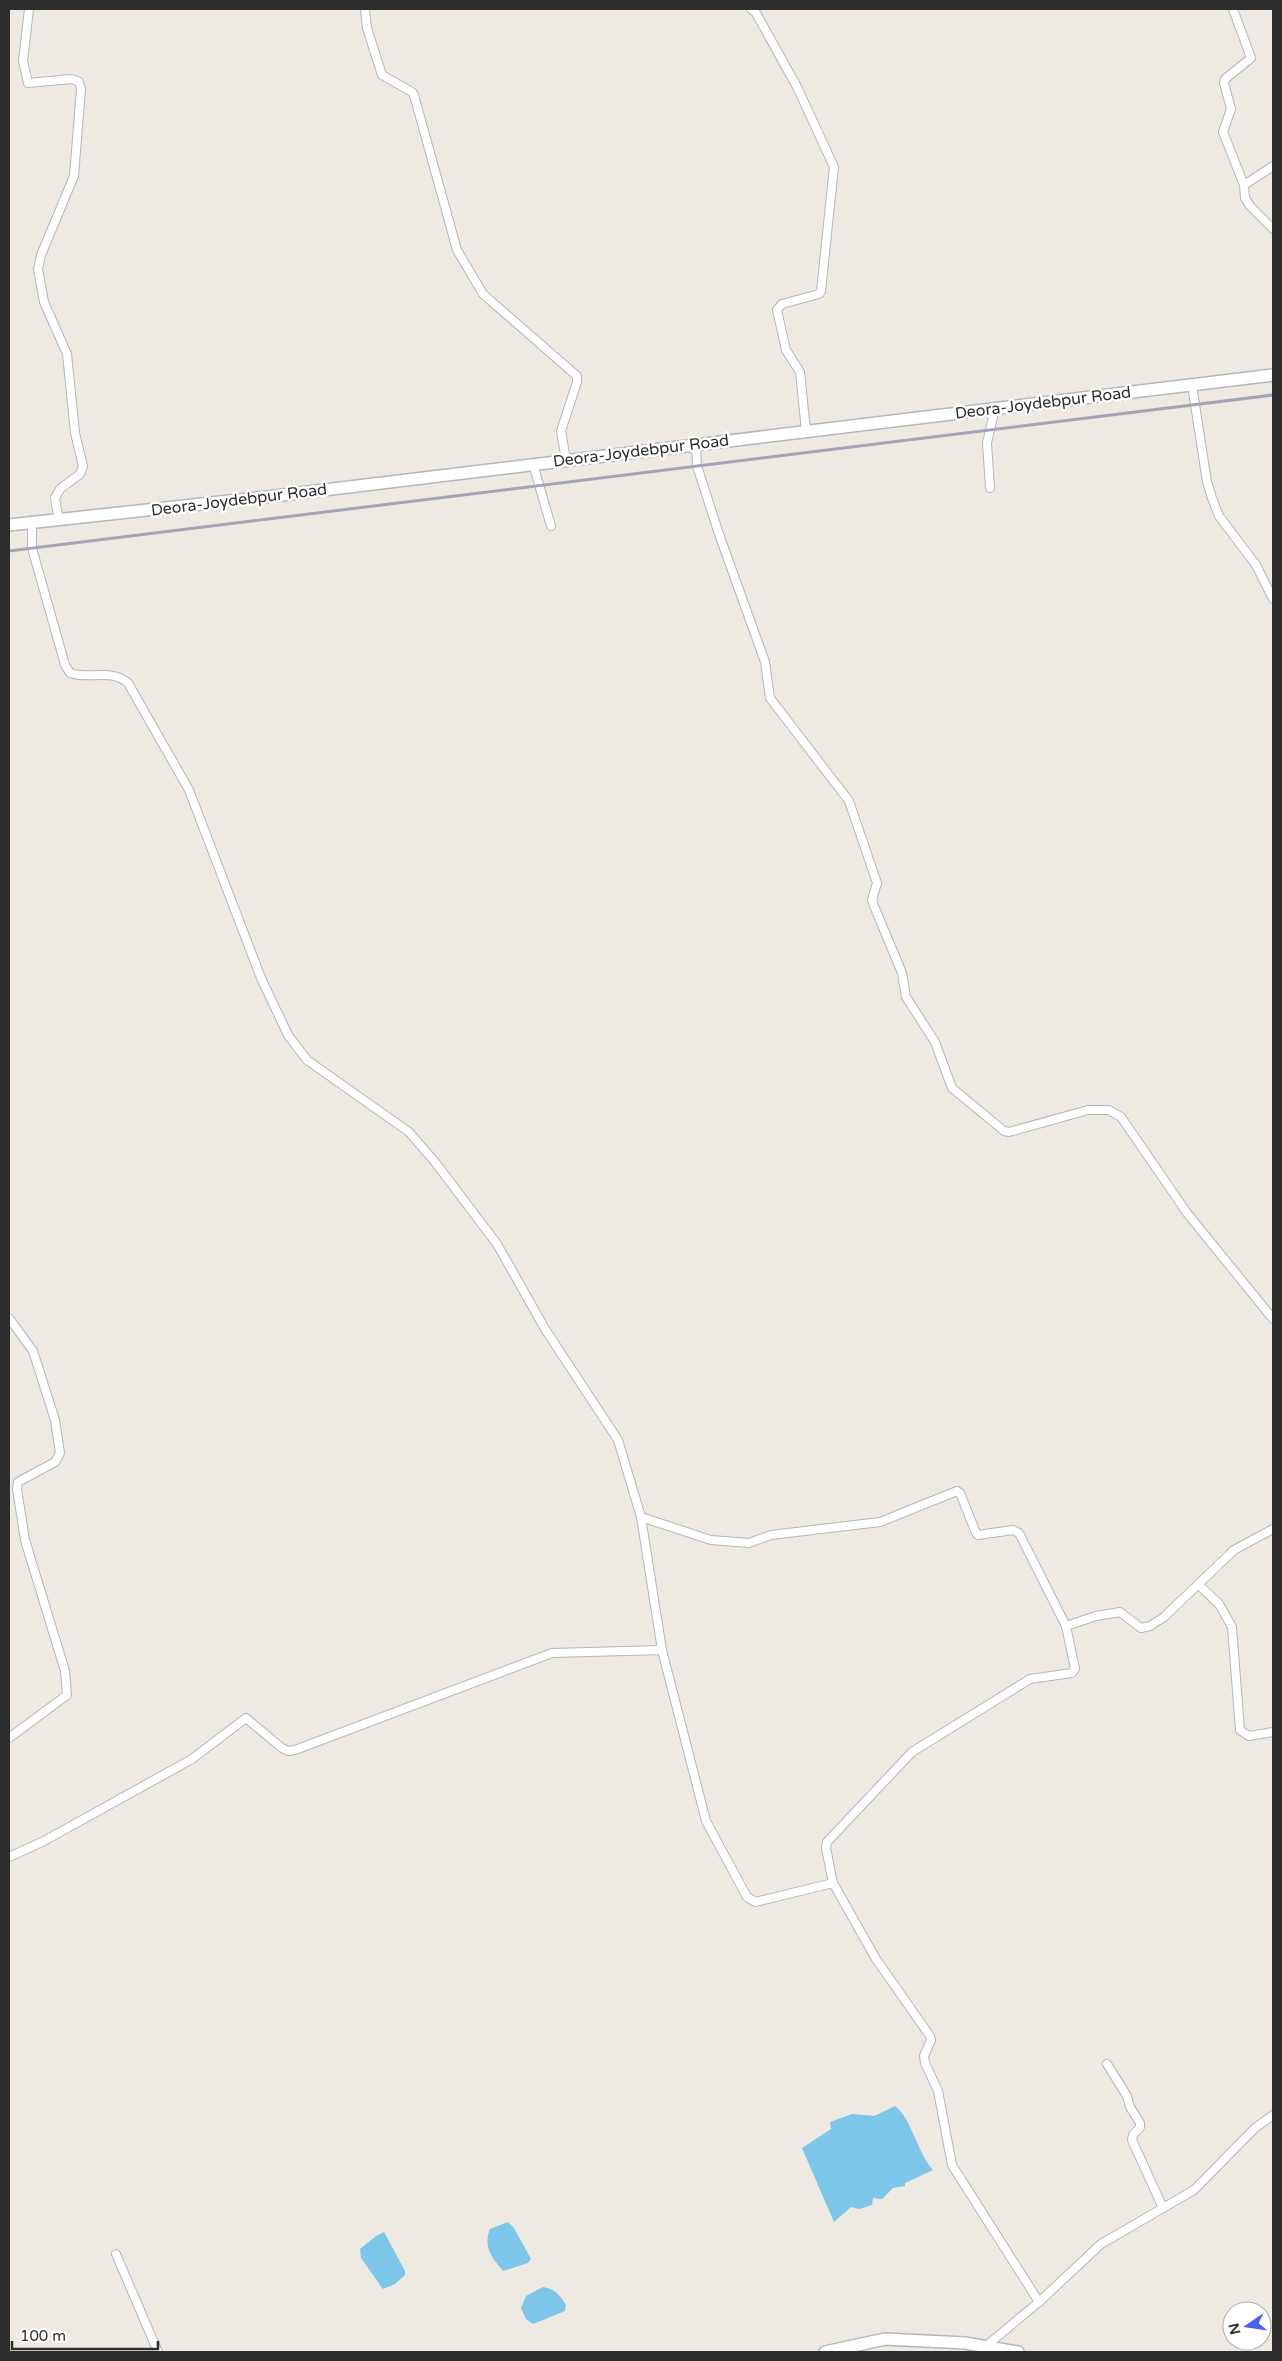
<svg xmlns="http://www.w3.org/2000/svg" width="1282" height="2361" viewBox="0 0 1282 2361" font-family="'Varela Round',sans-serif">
  <rect width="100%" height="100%" fill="#eee9e1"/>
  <!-- water -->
  <g fill="#7bc6e9">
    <path d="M895,2106C912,2119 916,2150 933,2170L905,2183V2186L893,2188L882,2199L873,2198L872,2205L859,2209L851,2207L834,2222L802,2148L831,2129L830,2122L852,2114L874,2116Z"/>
    <path d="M508,2222L514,2228L531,2259L528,2263L503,2271C491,2257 483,2246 490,2229Z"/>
    <polygon points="384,2232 405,2271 405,2275 395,2284 383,2289 361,2258 360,2249 376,2236"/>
    <path d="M543,2287C555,2289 560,2295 566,2305L565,2311L533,2324L526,2319L521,2308L526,2296Z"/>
  </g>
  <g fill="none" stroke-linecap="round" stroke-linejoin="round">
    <!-- street casing -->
    <g stroke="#b4b6bf" stroke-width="10">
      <g id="street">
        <polyline points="29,9 23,61 28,83 72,79 79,82 81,89 74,176 41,255 38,269 44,302 67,354 75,433 83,466 80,474 60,489 55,498 59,521"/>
        <polyline points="365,9 367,28 382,75 412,92 414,95 457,250 483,294 577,376 577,382 561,431 566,460"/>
        <polyline points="751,9 756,13 797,87 834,167 821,291 819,294 782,304 777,310 786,350 800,372 806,431"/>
        <polyline points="1233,9 1251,58 1225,79 1224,83 1231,109 1223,132 1244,185 1245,198 1250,206 1273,229"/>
        <polyline points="1244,185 1273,166"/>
        <polyline points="1192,385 1207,482 1212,498 1219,516 1256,565 1273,599"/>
        <polyline points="696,444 697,466 719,534 765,662 770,698 849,801 877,883 872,900 874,906 902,973 906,997 935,1042 952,1088 1004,1131 1009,1132 1088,1110 1109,1110 1121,1117 1187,1213 1273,1319"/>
        <polyline points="533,464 551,526"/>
        <polyline points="990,488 987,443 995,408"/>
        <path d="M32,523V548L65,665L70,673C90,680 111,668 128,683L189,790L261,978L288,1035L307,1060L409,1132L435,1162L497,1244L545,1329L618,1440L641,1517L662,1650L706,1821L747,1897L755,1902L833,1883"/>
        <polyline points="9,1318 33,1351 55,1420 60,1453 55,1462 18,1482 17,1489 25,1540 65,1671 67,1695 9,1738"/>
        <polyline points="641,1517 711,1540 749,1543 771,1535 880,1522 957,1491 960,1493 976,1533 978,1535 1013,1530 1019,1533 1066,1626 1075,1669 1072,1673 1030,1679 912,1752 827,1842 826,1848 833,1883 876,1959 930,2036 931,2040 924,2056 925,2063 938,2091 952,2165 1039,2302"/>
        <polyline points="1199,1585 1219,1604 1232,1627 1240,1730 1249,1736 1273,1732"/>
        <polyline points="1066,1626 1096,1616 1120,1612 1141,1628 1150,1626 1164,1617 1234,1550 1273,1529"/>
        <polyline points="9,1857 44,1841 192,1759 246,1718 282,1748 288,1751 295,1750 552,1653 662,1650"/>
        <polyline points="1107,2064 1127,2096 1130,2107 1140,2123 1140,2127 1133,2135 1132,2140 1163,2208"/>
        <polyline points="116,2254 158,2352"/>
        <polyline points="987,2348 986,2346 1039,2302 1101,2244 1194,2190 1255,2128 1273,2115"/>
      </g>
    </g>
    <!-- secondary casing -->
    <g stroke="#b4b6bf" stroke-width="14">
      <g id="secondary">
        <polyline points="9,525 266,497 1273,375"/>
        <polyline points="825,2352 885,2339 965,2343 1018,2352"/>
      </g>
    </g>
    <!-- street -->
    <use href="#street" stroke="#fff" stroke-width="8"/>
    <!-- secondary -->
    <use href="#secondary" stroke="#fff" stroke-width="11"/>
    <!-- rail -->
    <polyline stroke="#a3a5b6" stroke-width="3" points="9,551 1273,395"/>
  </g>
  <g text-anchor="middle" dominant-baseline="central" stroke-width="5" stroke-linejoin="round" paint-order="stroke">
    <!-- street labels -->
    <g font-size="16" fill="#2d2d2d" stroke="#fff">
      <text transform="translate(1043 403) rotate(-7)">Deora-Joydebpur Road</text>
      <text transform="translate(641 451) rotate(-7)">Deora-Joydebpur Road</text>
      <text transform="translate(239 500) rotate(-7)">Deora-Joydebpur Road</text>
    </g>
  </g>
  <!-- border -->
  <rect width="1282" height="2361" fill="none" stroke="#2d2d2d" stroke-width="20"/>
  <!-- north arrow -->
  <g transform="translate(1247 2326) rotate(257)"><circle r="24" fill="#ffffff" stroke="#ababab"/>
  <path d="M0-4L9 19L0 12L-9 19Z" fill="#4b62f1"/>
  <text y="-8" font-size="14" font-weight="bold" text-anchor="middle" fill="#2d2d2d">N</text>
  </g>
  <!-- scale -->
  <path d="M12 2341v8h146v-8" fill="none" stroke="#2d2d2d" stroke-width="2.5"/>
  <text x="20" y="2341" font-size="15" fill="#2d2d2d" stroke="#ffffff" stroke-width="4" paint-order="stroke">100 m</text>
</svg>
